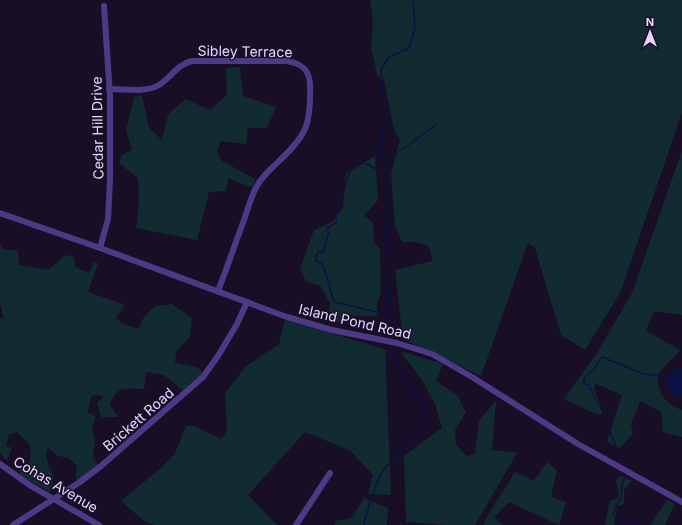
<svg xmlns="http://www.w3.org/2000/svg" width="682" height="525" viewBox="0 0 682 525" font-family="Inter,sans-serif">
  <rect width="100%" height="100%" fill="#180f27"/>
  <!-- green -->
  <g fill="#122b31">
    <polygon points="370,0 682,0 682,112 621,291 585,350 561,335 535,248 528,243 481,376 403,339 395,270 433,261 429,246 415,242 402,242 395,225 391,174 400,140 394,130 384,80 377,75 371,46 373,21"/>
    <polygon points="240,67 243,96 276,107 267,128 248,128 246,144 221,141 217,152 222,161 255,179 253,188 228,178 226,191 209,192 197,240 136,228 139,205 138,178 119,163 122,155 132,150 126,130 134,97 142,95 149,128 162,140 168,115 185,99 210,110 227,95 226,68"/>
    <path d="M682,151V315L654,311L646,331L680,350C675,356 662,367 659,374C654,390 667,406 682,410V437L663,432L661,412L640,401L631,424L633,434L620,448L607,442L622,395L596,384L594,388L602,409V414H596L564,399L597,353L632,293Z"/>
    <polygon points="375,156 378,200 364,216 373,222 374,242 380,249 381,293 377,303 377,316 354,316 335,323 329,313 330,303 320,286 306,281 300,269 314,230 332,222 343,207 346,174"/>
    <path d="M0,245L3,249L18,251L19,265L49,270L65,255L74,257L75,267L89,273L94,262L98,263L88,292L125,305L116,318L123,324L138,329L144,317L155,306L172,304L192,318L190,336L176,352L175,363L197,367L205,375L186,393L164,375L146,372L144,389C125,389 117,384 110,405L118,417H101L97,403L104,396L92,395L87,412L96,417L92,428L95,440L93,458L100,468L78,483L76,480L77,466L69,458L58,456L48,447L46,455L49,468L53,475L52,490L49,492L21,476L19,469L30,461C32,442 30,445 17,432L9,435L6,446L12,448L7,461L0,453V318L4,319L0,304Z"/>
    <polygon points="285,320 385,349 391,495 368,494 373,475 351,451 305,432 248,495 277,525 154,525 144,521 121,501 160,469 175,453 186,426 194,426 221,439 227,431 225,394 245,367 279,344"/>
    <polygon points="400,351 443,364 436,381 457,395 466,412 455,430 456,444 467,456 475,454 479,421 496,400 492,450 517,453 475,525 446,525 406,522 404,456 442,428 435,404 422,380"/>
    <polygon points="547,462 557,470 551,497 566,502 559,525 509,502 494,518 503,525 483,525 488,515 515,472 534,481"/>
    <polygon points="621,476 632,481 624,490 624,504 617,506 614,525 605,525 610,501 619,498 616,480"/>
    <polygon points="364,498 388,508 387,525 334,525 336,521 352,518"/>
    <polygon points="667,500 675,504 665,525 650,525"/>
  </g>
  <!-- water -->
  <path fill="#0a1245" d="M682,367V396L677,398C671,394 662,379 670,373C674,370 678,369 682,367Z"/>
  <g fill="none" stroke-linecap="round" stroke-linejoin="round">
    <!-- stream -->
    <g stroke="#0a1245" stroke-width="1.5">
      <path d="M382,313L334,302L325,271L321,263L315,261L318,252H323C326,245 326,239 329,233L328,232V227L336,223V215L350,171L353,165L359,160L376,169C377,160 381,151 382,141C385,117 384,94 381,70L389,57L409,48L415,28L413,0"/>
      <polyline points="388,317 389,318 391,333 389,338"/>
      <polyline points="389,318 385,162 437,124"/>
      <polyline points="602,410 589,385 584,384 584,378 594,369 602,357 644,374 655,375 664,374"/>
      <polyline points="609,429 617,449"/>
      <polyline points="623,454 622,459 625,466"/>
      <polyline points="625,476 622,487 621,499 616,506 613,515 640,525"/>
      <path d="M364,525C368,508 373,488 382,473C386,466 393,460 399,454H403C404,446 413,439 419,435L420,428L424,425L427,421L424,412L425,407L420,406V399L413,395L410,387L404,381L397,361L387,350L388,344"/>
    </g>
    <!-- minor -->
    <g stroke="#4d3986" stroke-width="6">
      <path d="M109,89C125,89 145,93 159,85C172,77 176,65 192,61H286C302,63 310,70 310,86C311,124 307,135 279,161C271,169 262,176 257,186C251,196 248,209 244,220C235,244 227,268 218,291"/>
      <polyline points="0,213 100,248 287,317 332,330 397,343 432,354 472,377 578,444 682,502"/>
      <polyline points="100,248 108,219 110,179 110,96 104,6"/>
      <polyline points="0,464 31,486 99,525"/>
      <polyline points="13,525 80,482 101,466 203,377 218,356 237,324 247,302"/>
      <polyline points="296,525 330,473"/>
    </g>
  </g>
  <g text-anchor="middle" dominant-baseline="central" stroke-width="3" stroke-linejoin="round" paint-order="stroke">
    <!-- street labels -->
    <g font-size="14" fill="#e3d5ff" stroke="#180f27">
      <text transform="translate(245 51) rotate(1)">Sibley Terrace</text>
      <text transform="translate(97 128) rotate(-91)">Cedar Hill Drive</text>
      <text transform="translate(355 321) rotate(13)">Island Pond Road</text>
      <text transform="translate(138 419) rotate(-41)">Brickett Road</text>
      <text transform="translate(56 484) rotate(31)">Cohas Avenue</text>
    </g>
  </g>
  <!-- north arrow -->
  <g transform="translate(650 32)" stroke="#180f27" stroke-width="3" paint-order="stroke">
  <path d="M0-3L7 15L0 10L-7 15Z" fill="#e3d5ff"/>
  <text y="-6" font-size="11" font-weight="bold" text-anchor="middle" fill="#e3d5ff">N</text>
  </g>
</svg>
